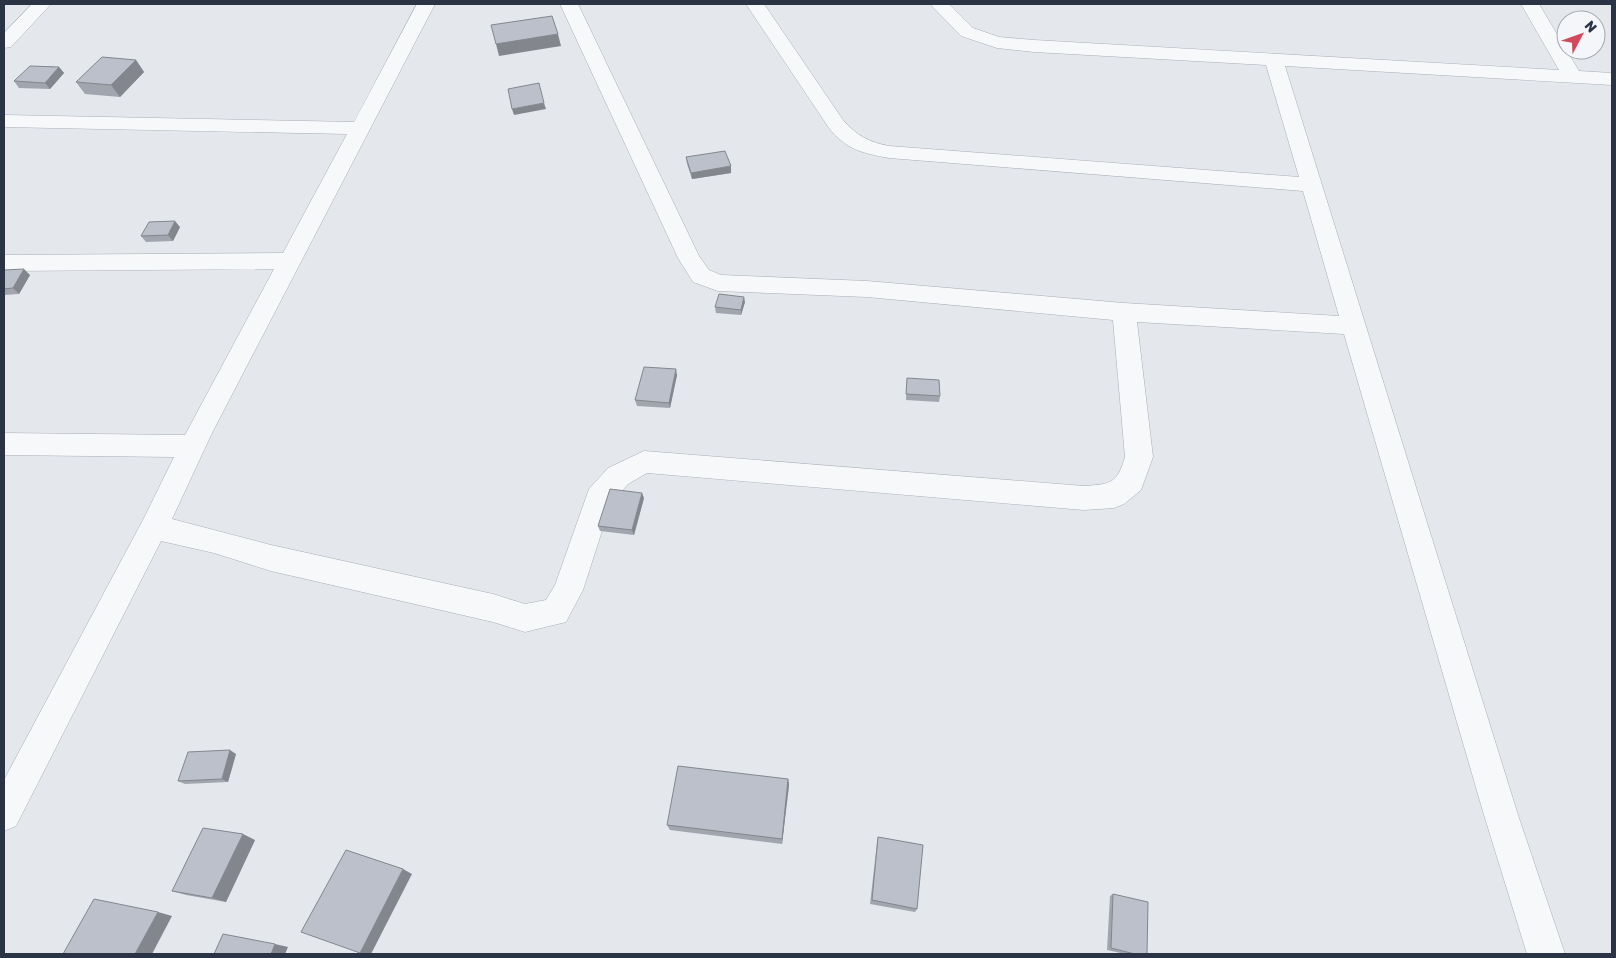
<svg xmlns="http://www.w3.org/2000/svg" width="1616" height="958" viewBox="0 0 1616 958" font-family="Rubik,sans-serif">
  <rect width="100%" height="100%" fill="#e4e7ec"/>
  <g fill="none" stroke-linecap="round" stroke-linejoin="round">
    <!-- street casing -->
    <g stroke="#a9aeb7" stroke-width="1">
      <g id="street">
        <polygon points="32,4 51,4 11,47 4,48 4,33"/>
        <path d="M417,4H435L212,433L172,519L271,545L493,594L525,604L546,600L555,585L589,489L608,468L644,451L1084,486C1111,484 1117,484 1125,457L1113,320L867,297L718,291L693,282L678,258L560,4H578L699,256L709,270L721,275L867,281L1124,303L1339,316L1303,191L889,158C862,153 847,150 829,128L746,4H764L843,120C857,136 869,142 889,146L1299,177L1266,65L1034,52L997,48L961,36L930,4H949L973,28L999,37L1034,40L1559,70L1521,4H1539L1579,71L1612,73V85L1285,66L1518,815L1565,954H1527L1484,815L1344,334L1137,322L1153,457L1141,490L1124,504L1114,508L1084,510L647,473L628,484L611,503L583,590L566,622L525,632L493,622L271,571L214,553L161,541L16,826L4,831V780L144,518L174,457L4,455V433L185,435L274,269L4,271V255L283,253L347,134L4,127V115L354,122Z"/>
      </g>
    </g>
    <!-- street -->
    <use href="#street" fill="#f7f8fa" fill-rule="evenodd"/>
  </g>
  <!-- wall -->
  <g fill="#a1a5ae">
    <polygon points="136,60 144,72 120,97 85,94 76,82"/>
    <polygon points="59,67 64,73 50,89 19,88 14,81"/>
    <polygon points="686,157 731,173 692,179 687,164"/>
    <polygon points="180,227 173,241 146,242 141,236"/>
    <polygon points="4,270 30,275 19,294 4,295"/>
    <polygon points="745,302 741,315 716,313 715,307"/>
    <polygon points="677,375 670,408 637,406 635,400"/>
    <polygon points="907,378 940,396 939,402 906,400"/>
    <polygon points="644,498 634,535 600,531 598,526"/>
    <polygon points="236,754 228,782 185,784 178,781"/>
    <polygon points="788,779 789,785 782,844 670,830 667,825"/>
    <polygon points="878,837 917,909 915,912 870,904 877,843"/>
    <polygon points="255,840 226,902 186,895 172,891"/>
    <polygon points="1113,894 1147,954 1125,954 1107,950 1110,896"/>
  </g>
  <!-- shaded-wall -->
  <g fill="#83868d">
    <polygon points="558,34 561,46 499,56 496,44"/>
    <polygon points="136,60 144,72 120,97 111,85"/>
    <polygon points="59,67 64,73 50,89 45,83"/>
    <polygon points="544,103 546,109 514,115 512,109"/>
    <polygon points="731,166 731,173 692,179 691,173"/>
    <polygon points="175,221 180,227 173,241 168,235"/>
    <polygon points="24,269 30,275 19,294 13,288"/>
    <polygon points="744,297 745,302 741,315 741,310"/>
    <polygon points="676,369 677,375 670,408 669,403"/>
    <polygon points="642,493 644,498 634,535 632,530"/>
    <polygon points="230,750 236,754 228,782 222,779"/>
    <polygon points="788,779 789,785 782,844 782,839"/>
    <polygon points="243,834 255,840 226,902 212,898"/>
    <polygon points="403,869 412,874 371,954 363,954 360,953"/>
    <polygon points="158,912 172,916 152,954 135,954"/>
    <polygon points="275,944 288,947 285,954 271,954"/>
  </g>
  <!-- building -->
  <g fill="#bbc0ca" stroke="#83868d">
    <polygon points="552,16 558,34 496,44 491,25"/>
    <polygon points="102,57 136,60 111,85 76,82"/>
    <polygon points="30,66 59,67 45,83 14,81"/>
    <polygon points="539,83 544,103 512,109 508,89"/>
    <polygon points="725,151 731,166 691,173 686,157"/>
    <polygon points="175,221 168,235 141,236 149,222"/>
    <polygon points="24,269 13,288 4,289 4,270"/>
    <polygon points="719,294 744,297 741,310 715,307"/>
    <polygon points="644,367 676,369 669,403 635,400"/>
    <polygon points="907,378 939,380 940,396 906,394"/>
    <polygon points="610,489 642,493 632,530 598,526"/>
    <polygon points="230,750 222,779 178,781 188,752"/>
    <polygon points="678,766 788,779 782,839 667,825"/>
    <polygon points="203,828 243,834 212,898 172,891"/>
    <polygon points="878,837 923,845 917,909 872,900"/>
    <polygon points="346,850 403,869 360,953 301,932"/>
    <polygon points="1113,894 1148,902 1147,954 1135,954 1111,948"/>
    <polygon points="94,899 158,912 135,954 63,954"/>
    <polygon points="223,934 275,944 271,954 214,954"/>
  </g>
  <!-- border -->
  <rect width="1616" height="958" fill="none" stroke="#2b3445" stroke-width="10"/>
  <!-- north arrow -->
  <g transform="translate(1581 35) rotate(49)"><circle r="24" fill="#f4f6f9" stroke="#a4a8b1"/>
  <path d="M0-4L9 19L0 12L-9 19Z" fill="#d1495b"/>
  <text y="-8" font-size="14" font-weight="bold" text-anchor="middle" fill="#2b3445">N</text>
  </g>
</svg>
